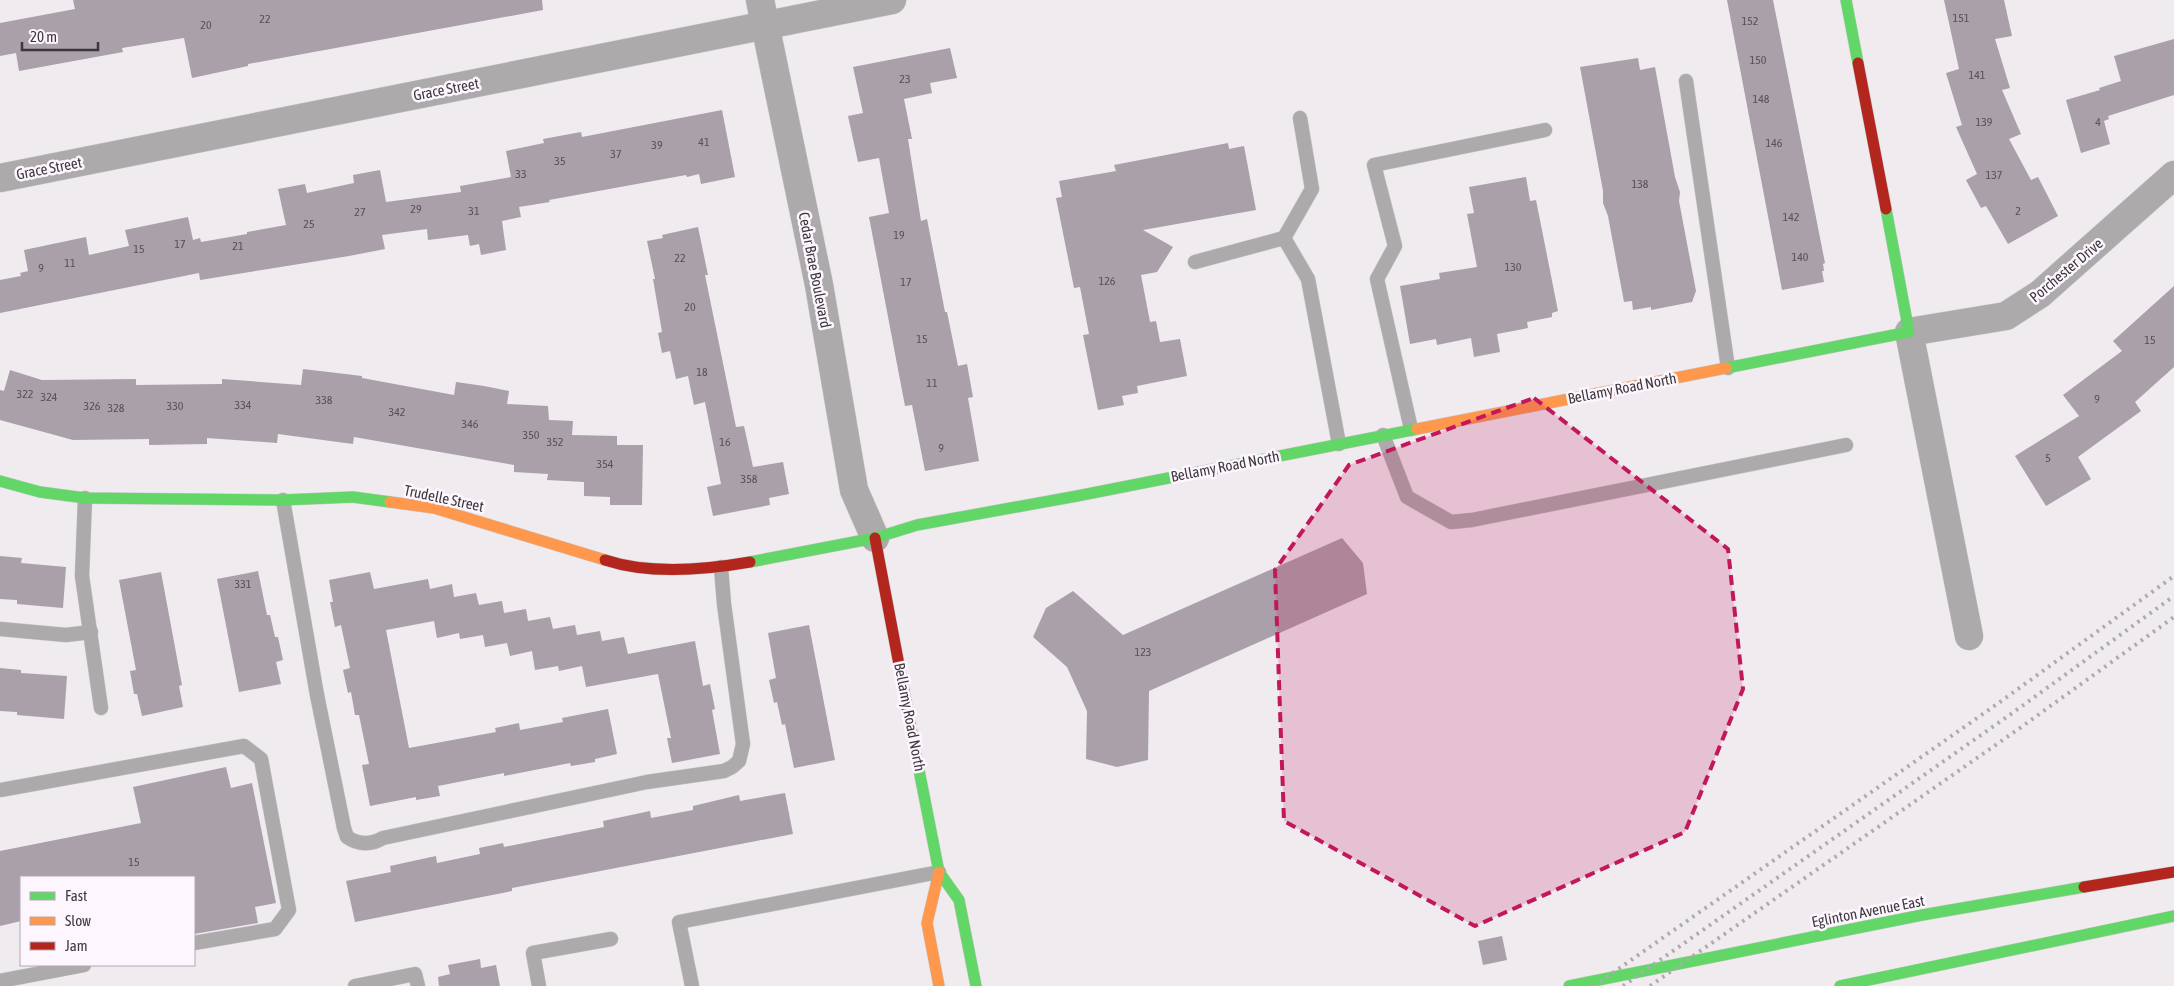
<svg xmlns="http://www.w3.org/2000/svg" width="2174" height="986" viewBox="0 0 2174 986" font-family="'Asap Condensed',sans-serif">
  <rect width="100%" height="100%" fill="#efebef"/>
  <!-- building -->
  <g fill="#a9a0a9">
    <polygon points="73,0 542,0 543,10 248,64 248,66 192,78 184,38 122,48 123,52 19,71 16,53 0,56 0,23 75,9"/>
    <polygon points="1727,0 1773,0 1825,263 1823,264 1824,271 1822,271 1824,282 1782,290"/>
    <polygon points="1944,0 2004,0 2012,36 1995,39 2010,88 2002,90 2021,134 2009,139 2031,180 2038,177 2058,216 2008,244 1986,206 1981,208 1966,180 1977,174 1956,127 1962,125 1946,73 1959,69"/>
    <polygon points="2174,39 2174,95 2108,116 2109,119 2104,121 2110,144 2081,153 2066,100 2100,90 2099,88 2121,81 2114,56"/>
    <polygon points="950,48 957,78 930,83 932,93 904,99 912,139 908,139 921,221 927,219 945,312 947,312 958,366 967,364 973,397 968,398 979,461 925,471 912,405 905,406 869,217 889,213 879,158 858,162 848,116 863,113 853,67"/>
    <polygon points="1638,58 1640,70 1655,67 1675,177 1680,192 1679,201 1696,291 1692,302 1651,310 1651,307 1633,310 1632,301 1624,302 1608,216 1603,203 1603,191 1580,67"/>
    <polygon points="722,110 735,177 701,184 699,174 687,177 686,175 549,200 550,202 519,207 521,217 502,221 506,250 481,255 479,244 470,246 468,235 428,240 427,229 382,235 385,249 349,256 200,280 199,273 0,313 0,280 21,276 20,273 28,271 24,250 86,237 89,255 129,246 125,230 188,217 193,240 200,238 201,242 247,234 247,232 286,225 278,189 305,184 307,193 354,183 353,175 380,170 386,202 461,192 460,186 511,177 506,151 544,143 543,139 581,132 582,137"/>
    <polygon points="1228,143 1229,149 1244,146 1256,210 1143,230 1173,247 1157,272 1141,275 1150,322 1156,321 1160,342 1180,339 1187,376 1137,386 1138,393 1122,396 1124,405 1098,410 1083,335 1089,334 1080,287 1074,288 1056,198 1062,197 1059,181 1116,171 1114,165"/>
    <polygon points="1526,177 1530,201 1536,200 1558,311 1552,313 1552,317 1527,322 1528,328 1497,334 1500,352 1474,357 1471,338 1437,345 1436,339 1410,344 1400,286 1440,279 1439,273 1477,267 1467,214 1474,213 1469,187"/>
    <polygon points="698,227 708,275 705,275 736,427 744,426 753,467 783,462 789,494 769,498 770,505 713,516 707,487 721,484 705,402 694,405 688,376 676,379 670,351 662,353 658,333 662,332 653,279 655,279 647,241 663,238 662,235"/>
    <polygon points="2174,286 2174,367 2135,402 2141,411 2078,457 2091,479 2046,506 2015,456 2079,416 2063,395 2122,351 2113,341"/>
    <polygon points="303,369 362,376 362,378 454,395 456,382 484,386 509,391 507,404 548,406 549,420 573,421 572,435 617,436 617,445 643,445 642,505 610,505 610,497 584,496 584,482 547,480 548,474 514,472 514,465 354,437 353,444 278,434 277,443 207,438 207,444 149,445 149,439 73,440 0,420 0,390 4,391 10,370 42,380 136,379 136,385 222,384 222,379 301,385"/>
    <polygon points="1342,538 1363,563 1367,594 1149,691 1148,760 1117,767 1086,759 1087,711 1067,667 1033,637 1046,608 1073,591 1123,635"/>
    <polygon points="0,556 22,558 21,563 66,567 63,608 17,604 17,600 0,599"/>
    <polygon points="258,571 267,615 270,615 275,637 278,637 283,660 276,662 281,684 239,692 217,579"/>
    <polygon points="161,572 182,685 179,686 183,707 142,716 137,694 134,694 130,671 136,670 119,580"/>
    <polygon points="370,572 374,589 428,579 430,589 452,584 454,597 476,593 479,605 502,601 504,613 526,609 528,621 550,617 553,629 575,625 577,635 600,631 602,641 624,637 628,654 695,641 703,686 710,684 715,709 712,710 720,754 672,763 667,738 671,738 658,674 586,687 582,666 559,671 558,666 535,670 532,651 510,656 507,643 485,647 483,635 460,639 459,633 437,638 434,621 386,630 409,748 496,732 495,728 519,723 520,730 563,722 562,718 608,709 617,754 595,759 595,762 571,766 570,763 504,776 504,773 438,786 440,796 416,800 416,797 370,806 362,765 369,764 359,715 355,715 351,692 348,693 343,670 350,668 341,625 335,627 330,602 333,602 329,580"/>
    <polygon points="809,625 835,760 794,768 785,724 782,725 777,702 774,703 769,680 776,678 768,633"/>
    <polygon points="0,668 21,670 21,673 67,676 64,719 17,715 17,712 0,711"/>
    <polygon points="226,767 231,788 252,783 276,903 255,907 258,923 194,934 194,877 21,877 21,921 0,926 0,851 141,823 133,787"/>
    <polygon points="785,793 793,834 512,888 512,891 355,922 346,881 391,872 390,866 436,856 437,863 480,854 479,848 503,843 504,847 604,827 603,821 650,811 651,818 693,810 693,806 739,795 740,801"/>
    <polygon points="1502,936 1507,960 1483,965 1478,941"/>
    <polygon points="480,959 481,968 496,965 500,986 439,986 438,977 450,974 448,965"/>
  </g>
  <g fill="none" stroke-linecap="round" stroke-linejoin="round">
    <!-- lane casing -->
    <g stroke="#cac8ca" stroke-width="15">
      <g id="lane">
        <polyline points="1686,81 1728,368"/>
        <polyline points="1284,238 1308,279 1339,444"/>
        <polyline points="1195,262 1284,238 1312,189 1300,118"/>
        <polyline points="1411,429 1377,279 1395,246 1374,165 1545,130"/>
        <polyline points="1383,435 1407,497 1451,522 1472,520 1846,445"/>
        <polyline points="85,498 82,576 101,708"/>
        <path d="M283,500L317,695L344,828L347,837C359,845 371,845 383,838L647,782L724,771L732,767L739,761L743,744L724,604L721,567"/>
        <polyline points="0,629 66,635 91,632"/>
        <polyline points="0,790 244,746 261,759 289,910 275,929 194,943"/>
        <polyline points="0,981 84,965"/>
        <polyline points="355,986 415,974 418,986"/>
        <polyline points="539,986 533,953 611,939"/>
        <polyline points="692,986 679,922 939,872"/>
      </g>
    </g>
    <!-- street casing -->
    <g stroke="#cac8ca" stroke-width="29">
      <g id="street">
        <polyline points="760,0 819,285 854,490 875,538"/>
        <polyline points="0,178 892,0"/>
        <polyline points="1969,636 1909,332 2006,316 2040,294 2174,175"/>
      </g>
    </g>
    <!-- fast casing -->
    <g stroke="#cac8ca" stroke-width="12">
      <g id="fast">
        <polyline points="1846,0 1858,63"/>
        <polyline points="1726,368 1909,332 1886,209"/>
        <polyline points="0,481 40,492 85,498 283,500 353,497 390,502"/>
        <polyline points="750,562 875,538 917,525 1077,496 1417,429"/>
        <polyline points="918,765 939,872 959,900 976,986"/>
        <polyline points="1569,986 1922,915 2084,887"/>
        <polyline points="1840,986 2174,916"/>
      </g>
    </g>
    <!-- slow casing -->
    <g stroke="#cac8ca" stroke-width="12">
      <g id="slow">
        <polyline points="1417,429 1726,368"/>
        <polyline points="390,502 434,508 605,560"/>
        <polyline points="939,872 927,923 939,986"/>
      </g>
    </g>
    <!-- jam casing -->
    <g stroke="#cac8ca" stroke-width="12">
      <g id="jam">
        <polyline points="1858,63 1886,209"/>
        <polyline points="875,538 918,765"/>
        <path d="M605,560C650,575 704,570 750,562"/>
        <polyline points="2084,887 2174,872"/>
      </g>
    </g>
    <!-- lane -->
    <use href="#lane" stroke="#acaaab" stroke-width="14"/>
    <!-- street -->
    <use href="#street" stroke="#acaaab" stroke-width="28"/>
    <!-- fast -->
    <use href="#fast" stroke="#63d668" stroke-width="11"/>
    <!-- slow -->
    <use href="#slow" stroke="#ff974d" stroke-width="11"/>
    <!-- jam -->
    <use href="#jam" stroke="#b3261e" stroke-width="11"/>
    <!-- rail -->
    <g stroke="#aeabae" stroke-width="4" stroke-dasharray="2.5 5" stroke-linecap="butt">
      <polyline points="1594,986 2000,702 2174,576"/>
      <polyline points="1623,986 2011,714 2174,596"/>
      <polyline points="1650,986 2020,728 2174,617"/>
    </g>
  </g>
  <!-- marked area -->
  <path fill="#c2185b" fill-opacity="0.2" stroke="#c2185b" stroke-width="4" stroke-dasharray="10 6" stroke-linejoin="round" d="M1534,398L1728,549L1743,689L1685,832L1475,926L1284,821L1275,570L1349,465Z"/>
  <g text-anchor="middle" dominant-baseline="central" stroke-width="5" stroke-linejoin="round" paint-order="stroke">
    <!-- number labels -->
    <g font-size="12" fill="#565256">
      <text x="1961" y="18">151</text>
      <text x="265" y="19">22</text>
      <text x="1750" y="21">152</text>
      <text x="206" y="25">20</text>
      <text x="1758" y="60">150</text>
      <text x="1977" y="75">141</text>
      <text x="905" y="79">23</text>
      <text x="1761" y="99">148</text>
      <text x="1984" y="122">139</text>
      <text x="2098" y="122">4</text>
      <text x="704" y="142">41</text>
      <text x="1774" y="143">146</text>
      <text x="657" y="145">39</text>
      <text x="616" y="154">37</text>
      <text x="560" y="161">35</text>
      <text x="521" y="174">33</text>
      <text x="1994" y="175">137</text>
      <text x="1640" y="184">138</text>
      <text x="416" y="209">29</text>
      <text x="474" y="211">31</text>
      <text x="2018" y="211">2</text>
      <text x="360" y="212">27</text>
      <text x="1791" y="217">142</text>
      <text x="309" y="224">25</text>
      <text x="899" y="235">19</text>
      <text x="180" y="244">17</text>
      <text x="238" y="246">21</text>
      <text x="139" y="249">15</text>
      <text x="1800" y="257">140</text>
      <text x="680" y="258">22</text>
      <text x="70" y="263">11</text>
      <text x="1513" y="267">130</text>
      <text x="41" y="268">9</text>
      <text x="1107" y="281">126</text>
      <text x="906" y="282">17</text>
      <text x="690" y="307">20</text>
      <text x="922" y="339">15</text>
      <text x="2150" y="340">15</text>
      <text x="702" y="372">18</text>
      <text x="932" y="383">11</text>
      <text x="25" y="394">322</text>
      <text x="49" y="397">324</text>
      <text x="2097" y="399">9</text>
      <text x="324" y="400">338</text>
      <text x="243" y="405">334</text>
      <text x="92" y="406">326</text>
      <text x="175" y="406">330</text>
      <text x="116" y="408">328</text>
      <text x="397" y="412">342</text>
      <text x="470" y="424">346</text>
      <text x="531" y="435">350</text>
      <text x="555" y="442">352</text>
      <text x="725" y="442">16</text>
      <text x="941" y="448">9</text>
      <text x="2048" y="458">5</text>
      <text x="605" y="464">354</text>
      <text x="749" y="479">358</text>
      <text x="243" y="584">331</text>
      <text x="1143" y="652">123</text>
      <text x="134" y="862">15</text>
    </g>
    <!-- street labels -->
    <g font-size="15" fill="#3b383b" stroke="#fef6ff">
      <text transform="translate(446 89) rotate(-11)">Grace Street</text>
      <text transform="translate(49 168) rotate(-11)">Grace Street</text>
      <text transform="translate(815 270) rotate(79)">Cedar Brae Boulevard</text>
      <text transform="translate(2066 270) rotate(-40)">Porchester Drive</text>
      <text transform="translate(1622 388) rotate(-11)">Bellamy Road North</text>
      <text transform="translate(1225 466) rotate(-11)">Bellamy Road North</text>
      <text transform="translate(444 498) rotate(12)">Trudelle Street</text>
      <text transform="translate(910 717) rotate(79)">Bellamy Road North</text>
      <text transform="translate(1868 911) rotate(-11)">Eglinton Avenue East</text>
    </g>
  </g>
  <!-- legend -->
  <rect x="20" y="876" width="175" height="90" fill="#fef6ff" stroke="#b0aab1"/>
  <rect x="30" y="892" width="25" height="8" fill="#63d668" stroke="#b0aab1"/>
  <text x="65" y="901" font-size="15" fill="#3b383b">Fast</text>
  <rect x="30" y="917" width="25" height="8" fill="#ff974d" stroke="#b0aab1"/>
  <text x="65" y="926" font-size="15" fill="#3b383b">Slow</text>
  <rect x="30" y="942" width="25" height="8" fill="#b3261e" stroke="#b0aab1"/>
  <text x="65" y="951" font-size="15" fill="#3b383b">Jam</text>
  <!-- scale -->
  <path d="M22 42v8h76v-8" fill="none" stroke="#3b383b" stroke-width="2.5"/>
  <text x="30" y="42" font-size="15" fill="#3b383b" stroke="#fef6ff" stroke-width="4" paint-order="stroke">20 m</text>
</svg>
